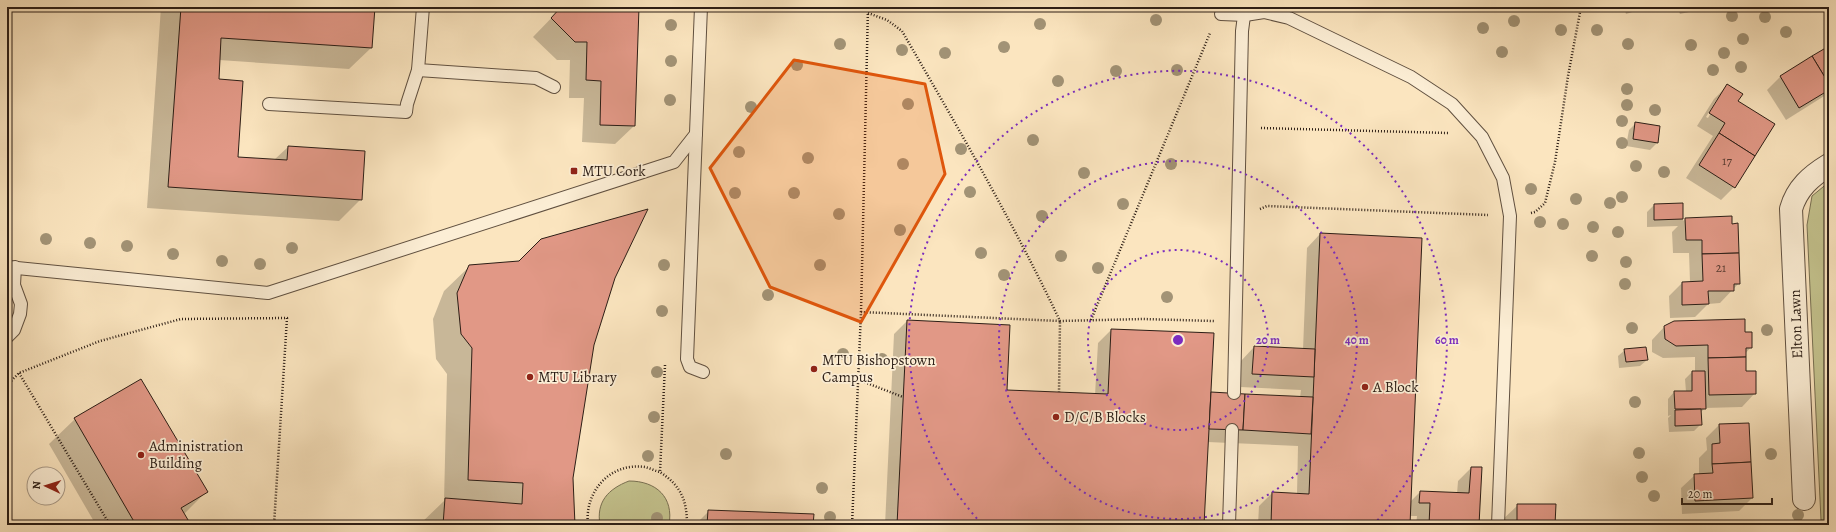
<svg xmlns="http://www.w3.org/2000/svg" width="1836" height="532" viewBox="0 0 1836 532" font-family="Alegreya,serif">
  <rect width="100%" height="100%" fill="#fbe5bf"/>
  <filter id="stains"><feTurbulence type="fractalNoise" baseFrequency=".005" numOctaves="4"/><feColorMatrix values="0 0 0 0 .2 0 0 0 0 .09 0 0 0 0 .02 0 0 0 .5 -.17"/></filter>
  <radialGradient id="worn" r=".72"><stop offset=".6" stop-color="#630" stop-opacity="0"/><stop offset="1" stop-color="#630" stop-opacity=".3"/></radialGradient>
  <!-- green -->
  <g fill="#c4c38e" stroke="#787052">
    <polygon points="1829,182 1829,521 1821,520 1807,225 1812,196"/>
    <path d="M629,481C656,481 674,497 669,525H600C596,502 608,489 629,481Z"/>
  </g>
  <!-- shadow -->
  <g fill="#0003" fill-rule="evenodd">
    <polygon points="161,7 374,7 371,48 349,69 219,60 217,80 237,158 274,160 288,147 361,199 339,221 147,208"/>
    <polygon points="562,7 638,7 634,126 615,144 582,142 584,98 569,98 570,60 557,60 533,37"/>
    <polygon points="1624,7 1648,7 1626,14"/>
    <polygon points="1677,7 1694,7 1689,12 1680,14"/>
    <polygon points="1829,18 1829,31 1824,23"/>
    <polygon points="1829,47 1829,93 1786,120 1767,90 1780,77"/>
    <path d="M1728,85L1737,102L1734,187L1721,200L1686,178L1713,136L1697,126L1714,99ZM1717,99H1719L1708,118L1706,117Z"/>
    <polygon points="1636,123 1657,143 1650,150 1626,146 1629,130"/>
    <polygon points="1682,204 1683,221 1685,219 1739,283 1720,303 1708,304 1695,317 1670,318 1669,296 1682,283 1690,282 1689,253 1673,253 1672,232 1678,226 1647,227 1647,212 1654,205"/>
    <polygon points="1320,234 1410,502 1420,492 1457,494 1458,481 1471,468 1478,525 1416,525 1417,516 1410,516 1409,525 1258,525 1259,506 1272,493 1297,494 1298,446 1207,442 1203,525 885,525 894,334 907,321 1006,391 1095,395 1098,343 1111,330 1210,393 1300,398 1301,390 1240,387 1241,361 1254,347 1303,350 1307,248"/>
    <polygon points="470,266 615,277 593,345 572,477 574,525 419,525 444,501 447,374 436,359 433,319 444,291"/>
    <polygon points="1665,326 1745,333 1751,347 1745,354 1745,372 1755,393 1742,407 1705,408 1700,413 1701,424 1694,431 1669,432 1668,418 1671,415 1668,416 1668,399 1674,392 1686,392 1685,379 1692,372 1695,372 1695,357 1663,358 1652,352 1652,340"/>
    <polygon points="1625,350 1647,360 1640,366 1619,368 1618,356"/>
    <polygon points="141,380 206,492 183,515 190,525 96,525 49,444 75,419"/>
    <polygon points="1748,424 1752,498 1739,511 1682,514 1681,488 1695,475 1699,475 1699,458 1707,450 1706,438 1719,425"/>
    <polygon points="1518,505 1554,525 1499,525 1499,523"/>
    <polygon points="709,511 812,525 695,525"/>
  </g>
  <!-- building -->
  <g fill="#e19886" stroke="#2c1e16">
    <polygon points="181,7 375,7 372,48 221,38 219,79 243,81 238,157 287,160 288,146 365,151 362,200 168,187"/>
    <polygon points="561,7 639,7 635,126 600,125 601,81 586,80 587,42 575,42 551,18"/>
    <polygon points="1829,46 1829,84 1812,56"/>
    <polygon points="1812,56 1829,84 1829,90 1799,108 1780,76"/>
    <polygon points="1727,84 1743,94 1738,101 1775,124 1755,156 1719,133 1725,123 1709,113"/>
    <polygon points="1635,122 1660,126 1658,143 1633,139"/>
    <polygon points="1719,133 1755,156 1735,188 1699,165"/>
    <polygon points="1683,203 1683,219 1654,220 1654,204"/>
    <polygon points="648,209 615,278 594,345 573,478 575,525 380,525 380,523 443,525 445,498 522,504 523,483 468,480 472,348 461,334 457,293 469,265 519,261 541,239"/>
    <polygon points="1732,216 1732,224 1738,223 1739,253 1702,254 1702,240 1686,240 1685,218"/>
    <polygon points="1320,233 1422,238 1410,525 1271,525 1272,492 1309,494"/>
    <polygon points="1739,253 1740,284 1734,284 1734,291 1708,291 1709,304 1682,305 1682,282 1703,281 1702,254"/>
    <polygon points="1745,319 1745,332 1752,332 1752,348 1746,348 1746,357 1708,358 1708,345 1676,346 1665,339 1664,326 1674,321"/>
    <polygon points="907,320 1010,325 1007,390 1108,394 1111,329 1214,333 1204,525 897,525"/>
    <polygon points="1254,346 1315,349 1314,377 1252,374"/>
    <polygon points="1646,347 1648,360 1626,362 1624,349"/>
    <polygon points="1746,357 1746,371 1756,371 1756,394 1709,395 1708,358"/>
    <polygon points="1692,371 1705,371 1706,409 1675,409 1674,391 1692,391"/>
    <polygon points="141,379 208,492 181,508 191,525 136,525 74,418"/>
    <polygon points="1211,392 1245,394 1243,430 1209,429"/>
    <polygon points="1245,394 1313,397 1311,434 1243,430"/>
    <polygon points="1701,409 1702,425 1675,426 1675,410"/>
    <polygon points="1749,423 1751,462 1712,464 1712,444 1720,443 1719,424"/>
    <polygon points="1751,462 1753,498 1695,501 1694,474 1713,473 1712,464"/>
    <polygon points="1471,467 1482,467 1479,525 1429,525 1430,503 1419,503 1420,491 1469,493"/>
    <polygon points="1517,504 1556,504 1555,525 1517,525"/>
    <polygon points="708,510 814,514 813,525 707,525"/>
  </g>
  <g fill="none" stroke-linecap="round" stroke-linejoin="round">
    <!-- lane casing -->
    <g stroke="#605040" stroke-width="14">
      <g id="lane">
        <polyline points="423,7 418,70 536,78 554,87"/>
        <polyline points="701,7 687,359 690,367 703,372"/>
        <polyline points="1221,14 1245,15 1264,12 1289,18 1411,77 1452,104 1482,137 1503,178 1510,216 1498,525"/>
        <polyline points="269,104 406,112 407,104 418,70"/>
        <polyline points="7,267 268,293 674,162 696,134"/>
        <polyline points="7,337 14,330 20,314 21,304 14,285 15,267"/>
        <polyline points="1234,393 1242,31 1245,8"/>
        <polyline points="1229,525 1232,430"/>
      </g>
    </g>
    <!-- street casing -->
    <g stroke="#605040" stroke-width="24">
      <path id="street" d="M1804,499L1791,209C1797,188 1811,176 1829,165"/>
    </g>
    <!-- path -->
    <g stroke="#2c1e16" stroke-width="2.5" stroke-dasharray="1 2" stroke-linecap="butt">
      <path d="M868,13L887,20L902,31C957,126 1013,222 1060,321L1143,319L1214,321"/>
      <polyline points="1261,128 1448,133"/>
      <polyline points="1260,209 1267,206 1488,215"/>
      <polyline points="1531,213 1535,212 1545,203 1555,162 1568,76 1581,7"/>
      <polyline points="861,312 868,7"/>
      <polyline points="1091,320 1210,33"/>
      <path d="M665,365L660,472C681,486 687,500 687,525"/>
      <polyline points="19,373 110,525"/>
      <polyline points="838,378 859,380 903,397"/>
      <polyline points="7,385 19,373 100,341 181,319 287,318 274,525"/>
      <path d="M588,525C584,492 610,462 645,467C650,468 655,471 660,472"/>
      <polyline points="852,525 861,312 1060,321 1059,392"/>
    </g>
    <!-- lane -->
    <use href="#lane" stroke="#fceed5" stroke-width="12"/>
    <!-- street -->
    <use href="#street" stroke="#fceed5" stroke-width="22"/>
  </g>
  <!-- trees -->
  <g fill="#a29376">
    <circle cx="1732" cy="16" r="6"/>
    <circle cx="1765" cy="17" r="6"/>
    <circle cx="1156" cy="20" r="6"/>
    <circle cx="1514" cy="21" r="6"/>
    <circle cx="1040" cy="24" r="6"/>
    <circle cx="671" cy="25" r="6"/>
    <circle cx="1483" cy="28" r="6"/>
    <circle cx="1561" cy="30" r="6"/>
    <circle cx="1597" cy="30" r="6"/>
    <circle cx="1786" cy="32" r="6"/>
    <circle cx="1743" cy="39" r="6"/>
    <circle cx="840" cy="44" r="6"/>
    <circle cx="1628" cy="44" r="6"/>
    <circle cx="1691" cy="45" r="6"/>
    <circle cx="1004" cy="47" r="6"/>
    <circle cx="902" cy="50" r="6"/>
    <circle cx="1502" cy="52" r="6"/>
    <circle cx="945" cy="53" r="6"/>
    <circle cx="1724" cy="53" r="6"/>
    <circle cx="671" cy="61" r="6"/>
    <circle cx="797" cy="65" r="6"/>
    <circle cx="1741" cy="67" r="6"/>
    <circle cx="1177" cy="70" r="6"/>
    <circle cx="1713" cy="70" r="6"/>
    <circle cx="1116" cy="71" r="6"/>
    <circle cx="1058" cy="81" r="6"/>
    <circle cx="1627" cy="89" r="6"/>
    <circle cx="670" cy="100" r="6"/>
    <circle cx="908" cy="104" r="6"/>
    <circle cx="1627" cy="105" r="6"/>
    <circle cx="751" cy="107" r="6"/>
    <circle cx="1655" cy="110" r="6"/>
    <circle cx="1622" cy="121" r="6"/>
    <circle cx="1033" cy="140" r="6"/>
    <circle cx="1622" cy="143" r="6"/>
    <circle cx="961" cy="149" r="6"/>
    <circle cx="739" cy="152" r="6"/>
    <circle cx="808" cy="158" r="6"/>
    <circle cx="903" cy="164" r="6"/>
    <circle cx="1171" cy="164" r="6"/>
    <circle cx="1636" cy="166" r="6"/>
    <circle cx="1664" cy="172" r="6"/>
    <circle cx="1084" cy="173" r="6"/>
    <circle cx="1531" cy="189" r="6"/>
    <circle cx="970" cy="192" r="6"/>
    <circle cx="735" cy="193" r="6"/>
    <circle cx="794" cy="193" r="6"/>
    <circle cx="1622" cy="197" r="6"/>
    <circle cx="1576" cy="199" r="6"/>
    <circle cx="1610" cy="203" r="6"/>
    <circle cx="1123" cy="204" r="6"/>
    <circle cx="839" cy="214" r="6"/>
    <circle cx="1042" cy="216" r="6"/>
    <circle cx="1540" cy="222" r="6"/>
    <circle cx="1563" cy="224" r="6"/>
    <circle cx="1593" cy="227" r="6"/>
    <circle cx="900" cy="230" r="6"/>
    <circle cx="1618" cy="232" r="6"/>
    <circle cx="46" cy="239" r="6"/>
    <circle cx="90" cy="243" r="6"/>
    <circle cx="127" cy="246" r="6"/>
    <circle cx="292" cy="248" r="6"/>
    <circle cx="981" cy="253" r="6"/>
    <circle cx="173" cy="254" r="6"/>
    <circle cx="1061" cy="256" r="6"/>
    <circle cx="1592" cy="256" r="6"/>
    <circle cx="222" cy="261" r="6"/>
    <circle cx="1626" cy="262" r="6"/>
    <circle cx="260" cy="264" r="6"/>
    <circle cx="664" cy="265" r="6"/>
    <circle cx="820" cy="265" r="6"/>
    <circle cx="1098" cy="268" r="6"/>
    <circle cx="1004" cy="275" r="6"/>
    <circle cx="1625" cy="284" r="6"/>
    <circle cx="768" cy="295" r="6"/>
    <circle cx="1167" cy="297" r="6"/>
    <circle cx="662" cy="311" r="6"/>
    <circle cx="1632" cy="328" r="6"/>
    <circle cx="1767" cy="330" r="6"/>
    <circle cx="843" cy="354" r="6"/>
    <circle cx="882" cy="359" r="6"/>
    <circle cx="657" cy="372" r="6"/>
    <circle cx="1635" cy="402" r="6"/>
    <circle cx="654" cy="417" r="6"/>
    <circle cx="1639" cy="453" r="6"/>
    <circle cx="726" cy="454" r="6"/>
    <circle cx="1771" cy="454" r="6"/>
    <circle cx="648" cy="456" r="6"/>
    <circle cx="1642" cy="477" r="6"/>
    <circle cx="822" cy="488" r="6"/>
    <circle cx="1654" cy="496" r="6"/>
    <circle cx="1798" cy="515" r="6"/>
    <circle cx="830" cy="517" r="6"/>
    <circle cx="657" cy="518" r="6"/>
  </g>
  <!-- marked area -->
  <path fill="#df560c" fill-opacity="0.2" stroke="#df560c" stroke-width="3" stroke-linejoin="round" d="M794,60L925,84L945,174L861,322L770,287L710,168Z"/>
  <!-- distance rings -->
  <g fill="none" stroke="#7b2cbf" stroke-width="2" stroke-dasharray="2 4">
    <circle cx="1178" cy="340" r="90"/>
    <circle cx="1178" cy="340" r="179"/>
    <path d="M981 523A269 269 0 1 1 1375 523"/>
  </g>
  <!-- markers -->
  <g fill="#8f2418" stroke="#fceed5" stroke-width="1.5">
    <rect x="570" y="167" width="8" height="8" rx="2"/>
    <circle cx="814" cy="369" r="4"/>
    <circle cx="530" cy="377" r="4"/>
    <circle cx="1365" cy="387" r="4"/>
    <circle cx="1056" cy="417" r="4"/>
    <circle cx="141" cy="455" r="4"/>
  </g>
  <g text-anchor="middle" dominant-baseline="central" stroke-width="3.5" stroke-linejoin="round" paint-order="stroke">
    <!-- number labels -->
    <g font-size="13" fill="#593c32">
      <text x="1727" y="160">17</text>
      <text x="1721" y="267">21</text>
    </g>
    <!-- poi labels -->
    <g font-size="15" fill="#2c1e16" stroke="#fceed5" text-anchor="start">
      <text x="582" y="171">MTU Cork</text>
      <text x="822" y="360">MTU Bishopstown<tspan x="822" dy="17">Campus</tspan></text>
      <text x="538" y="377">MTU Library</text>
      <text x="1373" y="387">A Block</text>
      <text x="1064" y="417">D/C/B Blocks</text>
      <text x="149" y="446">Administration<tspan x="149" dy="17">Building</tspan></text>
    </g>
    <!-- street labels -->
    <g font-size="15" fill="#2c1e16" stroke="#fceed5">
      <text transform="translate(1796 324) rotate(-92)">Elton Lawn</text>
    </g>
  </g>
  <circle cx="1178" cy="340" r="6" fill="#7b2cbf" stroke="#fceed5" stroke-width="2"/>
  <g font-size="12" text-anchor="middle" font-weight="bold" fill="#7b2cbf" stroke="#fceed5" stroke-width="3.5" stroke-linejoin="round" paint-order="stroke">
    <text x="1268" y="344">20 m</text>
    <text x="1357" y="344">40 m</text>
    <text x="1447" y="344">60 m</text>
  </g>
  <!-- margin -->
  <rect width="1836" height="532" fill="none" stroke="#fbe5bf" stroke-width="24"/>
  <rect x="8" y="8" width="1820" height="516" fill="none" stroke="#2c1e16" stroke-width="2"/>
  <rect x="12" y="12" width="1812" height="508" fill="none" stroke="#2c1e16"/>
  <!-- north arrow -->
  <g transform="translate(46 486) rotate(274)"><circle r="19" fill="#fceed5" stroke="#a99b89"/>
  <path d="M0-3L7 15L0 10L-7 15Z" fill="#8f2418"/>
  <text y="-6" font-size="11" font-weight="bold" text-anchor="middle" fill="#2c1e16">N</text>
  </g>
  <!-- scale -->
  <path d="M1682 498v6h90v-6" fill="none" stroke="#2c1e16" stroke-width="2"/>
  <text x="1688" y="498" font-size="12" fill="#2c1e16" stroke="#fceed5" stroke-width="3" paint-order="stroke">20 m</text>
  <rect width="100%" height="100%" filter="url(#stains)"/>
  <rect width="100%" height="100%" fill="url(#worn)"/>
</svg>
